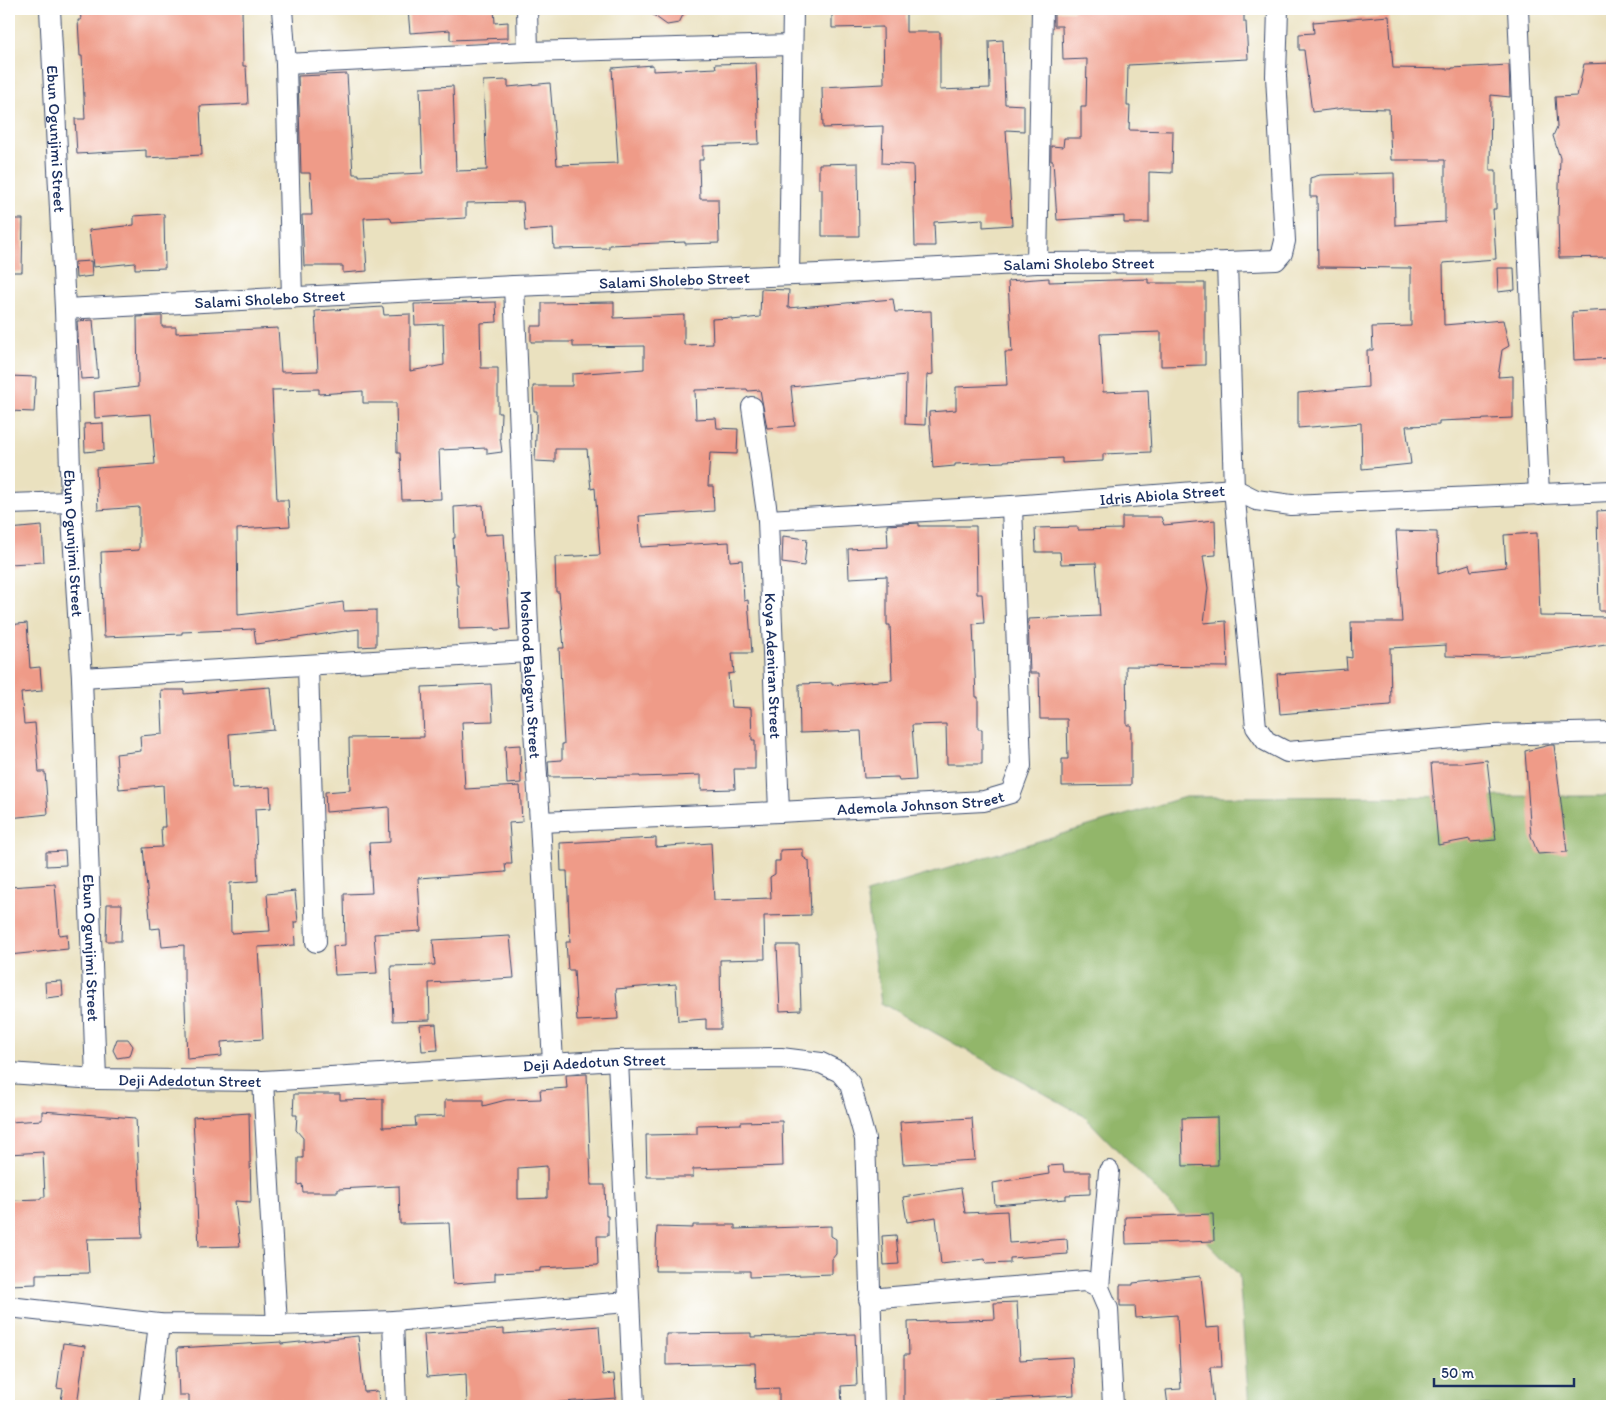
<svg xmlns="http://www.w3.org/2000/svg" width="1621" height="1415" viewBox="0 0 1621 1415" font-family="Itim,sans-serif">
  <rect width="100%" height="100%" fill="#fff"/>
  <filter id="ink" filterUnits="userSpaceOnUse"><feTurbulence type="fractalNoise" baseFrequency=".02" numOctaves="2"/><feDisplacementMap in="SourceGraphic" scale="10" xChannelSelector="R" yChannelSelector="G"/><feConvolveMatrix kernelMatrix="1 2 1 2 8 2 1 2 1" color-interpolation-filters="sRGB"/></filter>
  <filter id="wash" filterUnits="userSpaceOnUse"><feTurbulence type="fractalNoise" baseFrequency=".0096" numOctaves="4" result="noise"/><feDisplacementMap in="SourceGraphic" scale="20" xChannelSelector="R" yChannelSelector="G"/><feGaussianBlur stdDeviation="1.12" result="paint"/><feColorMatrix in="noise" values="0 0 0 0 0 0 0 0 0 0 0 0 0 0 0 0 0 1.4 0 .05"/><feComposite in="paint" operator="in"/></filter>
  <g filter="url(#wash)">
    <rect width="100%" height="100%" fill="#eae1bf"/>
    <!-- forest -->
    <polygon fill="#92b66b" stroke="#567264" points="1612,796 1612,1406 1249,1406 1239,1275 1083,1115 881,1003 866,893 1185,797"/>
    <g id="blocks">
      <!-- building -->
      <g fill="#ef9b88" fill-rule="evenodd">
        <polygon points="80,9 169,9 170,10 242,9 243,66 246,66 248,104 200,106 202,155 146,158 146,150 77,154 75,119 85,119 82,56 80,56 78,20 81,20"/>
        <polygon points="408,9 494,9 495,23 508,22 508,38 450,40 450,30 410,33"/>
        <polygon points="645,9 686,9 679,23 667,25"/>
        <polygon points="832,9 906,9 906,32 940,32 940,90 990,88 989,41 1003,40 1005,104 1024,105 1024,131 1006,130 1012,225 983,227 983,219 934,222 935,246 915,246 913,165 882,163 883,126 823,128 822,87 884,84 883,27 832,28"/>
        <polygon points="1075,9 1244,9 1244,22 1246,22 1248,59 1128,65 1127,106 1130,106 1129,130 1173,131 1172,173 1149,172 1149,223 1124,223 1124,216 1057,220 1053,161 1051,161 1051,146 1063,147 1064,138 1081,138 1081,107 1086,107 1087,59 1063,60 1062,26 1054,26 1054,11 1075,11"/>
        <polygon points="1389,16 1393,68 1452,69 1452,68 1509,65 1510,97 1491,95 1490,170 1496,170 1496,209 1493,209 1496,259 1443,263 1444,325 1503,320 1509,346 1502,350 1498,377 1513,376 1513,418 1439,421 1439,425 1406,426 1411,464 1362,469 1361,423 1298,428 1298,393 1368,387 1367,350 1373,350 1372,327 1411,326 1411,268 1318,267 1317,197 1310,197 1310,178 1320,175 1394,173 1395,225 1445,222 1445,160 1391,160 1389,109 1345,108 1312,112 1304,50 1299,50 1299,34 1314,33 1313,22"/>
        <polygon points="756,63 759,144 703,146 703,160 699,160 700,199 718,199 719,243 685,244 685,242 609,245 609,248 554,249 553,229 525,231 523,202 466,203 466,218 392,222 390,217 364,218 367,271 343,273 343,266 304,266 302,215 312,215 310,173 301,173 298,76 347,74 353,174 359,174 359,176 423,173 420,88 453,86 456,171 487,170 483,81 508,80 508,87 550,83 557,165 618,163 612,68 653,65 653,71 716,68 715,64"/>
        <polygon points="1612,63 1612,156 1609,156 1611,214 1612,214 1612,257 1559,258 1558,216 1560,158 1553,136 1557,127 1555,97 1577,96 1584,64"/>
        <polygon points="858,163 859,236 822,236 822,189 819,189 819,164"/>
        <polygon points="164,214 165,268 135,269 135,263 93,267 89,230 134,225 134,216"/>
        <polygon points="9,219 23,219 22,272 9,272"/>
        <polygon points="91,261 92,276 76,278 75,262"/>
        <polygon points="1497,268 1514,268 1515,290 1498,292"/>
        <polygon points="1049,278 1049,282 1148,279 1148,283 1205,283 1205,365 1161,366 1161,332 1100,334 1103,392 1148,390 1151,452 1103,454 1103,461 1062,463 1062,458 1004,461 1004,462 955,464 955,466 933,468 929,412 956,410 956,387 1007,385 1005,352 1012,352 1008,281"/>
        <polygon points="761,289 789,290 788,308 893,299 895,312 931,311 933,374 927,375 925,425 905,424 906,375 791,387 795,426 767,428 760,390 748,391 747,389 695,390 696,419 716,418 717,428 738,429 737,454 710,453 708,486 713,486 714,511 639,516 641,547 729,542 730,561 742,560 744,601 748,600 752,653 732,653 734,673 728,674 731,707 751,708 752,740 755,740 755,769 734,769 735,789 701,790 701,775 640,777 640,776 549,777 548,761 562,760 562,744 564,744 559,648 564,648 559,592 556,592 555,557 600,555 595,488 591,489 587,449 555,449 555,462 535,461 537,411 534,411 533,386 572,386 572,374 644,369 644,346 573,347 573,342 531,342 531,326 542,326 542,303 614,302 614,318 684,315 684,345 713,344 712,319 732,318 732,320 760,317"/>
        <polygon points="496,302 497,322 480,323 481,368 498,368 498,413 501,413 500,437 502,452 487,454 487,448 439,450 441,499 402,500 400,453 397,453 396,403 363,403 363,391 319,394 319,389 272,390 277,500 288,500 290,526 237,529 238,615 291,609 291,610 343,602 344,611 376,610 376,646 359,647 359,629 256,644 254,629 182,632 182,634 104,637 101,552 139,550 139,507 98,510 96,468 155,464 151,414 95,418 94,392 138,387 137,317 162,316 162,327 176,327 176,333 278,328 281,372 318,371 315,311 383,307 384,315 410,314 410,371 444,365 443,324 415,325 414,304"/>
        <polygon points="1612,310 1612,358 1574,360 1572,312"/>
        <polygon points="93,320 98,378 81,379 77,321"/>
        <polygon points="9,376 36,377 34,412 9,411"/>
        <polygon points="103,423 104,450 85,452 84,424"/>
        <polygon points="483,505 485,535 504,534 510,629 495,630 495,628 459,629 458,585 456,585 453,538 455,538 454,507"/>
        <polygon points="1612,510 1612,611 1599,611 1597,511"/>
        <polygon points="1122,517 1161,517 1164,525 1215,520 1216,555 1203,556 1208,588 1204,623 1226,621 1228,667 1126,666 1127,725 1131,725 1131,785 1062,786 1062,759 1068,759 1067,719 1040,719 1039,673 1030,673 1028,619 1100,616 1096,563 1061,564 1060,552 1036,552 1035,528 1078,527 1078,530 1122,529"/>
        <polygon points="919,523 919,526 976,526 977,594 982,594 984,623 973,624 976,697 978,697 978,729 982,729 982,764 947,764 946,724 912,725 916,780 899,781 898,777 864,778 861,731 800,733 799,684 832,683 832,685 892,680 890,625 887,625 887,576 849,578 848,549 888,547 887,525"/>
        <polygon points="42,526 44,562 10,564 9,529"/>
        <polygon points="1396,531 1437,532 1438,574 1469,564 1471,571 1506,567 1504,535 1537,533 1540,616 1612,617 1612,643 1548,653 1495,657 1446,656 1446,645 1390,648 1391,705 1349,708 1280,714 1277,674 1347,669 1346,657 1352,658 1351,622 1402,622"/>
        <polygon points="783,536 807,539 804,566 782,563"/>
        <polygon points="27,623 30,668 40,667 42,691 21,693 24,724 35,723 39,772 45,772 48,814 9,818 9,625"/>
        <polygon points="491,684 493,721 462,722 465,789 520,786 522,822 509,823 512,864 505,864 506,872 418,878 421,931 374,934 377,973 335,975 333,946 345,945 344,894 372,893 369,843 390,842 389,807 326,812 325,792 350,790 349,738 424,737 422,687"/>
        <polygon points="270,687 274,730 229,734 232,789 270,787 271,808 255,809 258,881 230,883 231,933 270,931 267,894 295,891 298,922 294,922 295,945 258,947 263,1039 221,1042 222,1056 187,1059 184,978 184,945 162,947 160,928 151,929 143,848 162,847 161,827 165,827 163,785 119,789 116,754 141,751 140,736 163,734 161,690 184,690 184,694"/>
        <polygon points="520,745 521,783 507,784 505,746"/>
        <polygon points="1550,745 1554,745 1567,852 1538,854 1531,836 1525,751"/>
        <polygon points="1487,760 1496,840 1470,842 1470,839 1438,845 1431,763 1461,763"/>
        <polygon points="656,838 656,847 711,843 714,900 771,898 770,877 775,874 775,861 780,861 780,850 803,849 803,857 809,861 811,915 764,916 765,959 720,960 721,1029 706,1029 706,1019 678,1021 676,984 616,989 618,1019 577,1021 574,970 568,970 566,942 570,942 567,871 561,871 560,843"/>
        <polygon points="65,851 66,865 46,866 46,852"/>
        <polygon points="55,884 59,935 67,934 68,949 9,955 9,887"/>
        <polygon points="107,904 122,904 121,941 106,941"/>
        <polygon points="510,936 514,978 429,983 430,1020 393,1021 391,966 435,965 433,940"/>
        <polygon points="777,945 799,945 801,1010 780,1011"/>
        <polygon points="62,981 63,996 46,998 45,982"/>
        <polygon points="436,1024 438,1050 422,1051 420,1025"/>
        <polygon points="117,1039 128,1039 133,1046 130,1056 117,1058 113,1050"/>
        <path d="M587,1074L591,1185H605L606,1216H608V1236H597L598,1265L540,1268V1271L495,1273V1281L453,1284L449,1223L400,1224L399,1186L338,1189V1192H303L302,1184L298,1185V1158H303V1138L296,1130L297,1115H293L294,1094H340V1100L383,1099V1127L416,1126L415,1117L445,1116V1100H483V1106L506,1100L541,1099L540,1090L567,1088L566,1075ZM547,1166V1198L518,1199V1168Z"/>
        <polygon points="42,1111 136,1118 142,1238 87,1239 89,1273 36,1274 36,1284 9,1285 9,1200 41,1199 41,1197 45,1197 43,1152 9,1154 9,1122 42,1120"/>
        <polygon points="249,1113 251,1202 235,1201 240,1246 199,1247 193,1117"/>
        <polygon points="1217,1117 1218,1165 1183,1166 1182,1118"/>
        <polygon points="972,1118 975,1160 903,1164 900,1122"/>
        <polygon points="782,1121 783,1166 693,1169 693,1177 647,1177 646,1135 697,1134 697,1125 741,1124 741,1122"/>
        <polygon points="1063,1165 1064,1172 1090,1172 1090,1194 1066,1195 1066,1199 995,1205 993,1183 1049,1174 1048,1166"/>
        <polygon points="961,1188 965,1213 1007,1211 1009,1243 1067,1239 1068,1254 1010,1258 1010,1263 986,1264 985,1259 941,1264 936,1217 907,1222 903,1197"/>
        <polygon points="1213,1214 1214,1241 1126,1244 1125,1217"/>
        <polygon points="693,1225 735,1225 735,1229 831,1226 831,1236 836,1239 836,1254 832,1259 832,1274 750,1277 750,1271 655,1271 657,1227 693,1228"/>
        <polygon points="896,1235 899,1264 884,1265 882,1236"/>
        <polygon points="1201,1276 1206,1328 1220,1327 1222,1367 1210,1367 1214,1406 1168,1406 1166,1390 1181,1389 1177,1315 1136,1318 1135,1306 1120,1306 1120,1285 1133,1285 1133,1283"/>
        <polygon points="1017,1302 1020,1360 1072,1357 1074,1395 989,1400 989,1404 904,1404 904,1355 909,1355 908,1322 995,1319 994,1303"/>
        <polygon points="599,1326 603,1375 614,1374 616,1398 550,1403 550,1406 467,1406 466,1374 427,1377 424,1334 504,1329 504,1334"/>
        <polygon points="751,1333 751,1337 855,1334 857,1385 841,1386 842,1406 779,1406 779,1388 756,1389 755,1363 666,1365 666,1334"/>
        <polygon points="358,1336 364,1392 378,1391 379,1406 189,1406 189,1395 179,1395 177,1348 281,1342 281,1344"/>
        <polygon points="63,1343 85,1346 77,1406 60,1406 63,1389 57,1388"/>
      </g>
    </g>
  </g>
  <g filter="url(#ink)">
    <use href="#blocks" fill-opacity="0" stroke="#3a4a6d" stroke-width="1"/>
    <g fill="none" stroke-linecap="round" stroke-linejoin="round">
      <!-- minor casing -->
      <g stroke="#3a4a6d" stroke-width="22">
        <g id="minor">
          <path id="s1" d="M50,9L65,309L71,502L82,678L96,1079"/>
          <polyline points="282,9 286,64 292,298"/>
          <polyline points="527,9 528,52"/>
          <polyline points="1518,9 1539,495"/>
          <polyline points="286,64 528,52 792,45"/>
          <polyline points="1227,262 1234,489 1256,727 1266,741 1287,752 1491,735 1612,732"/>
          <polyline points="1037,263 1042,9"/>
          <polyline points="789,275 793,9"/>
          <path id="s2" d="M514,286L529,652L540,822L553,1063"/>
          <path id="s3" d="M65,309L514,286L819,274L1037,263L1227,262L1276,260L1282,253L1285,241L1276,76L1278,9"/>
          <path id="s4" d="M752,407L768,520L779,812"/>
          <polyline points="9,504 71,502"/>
          <path id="s5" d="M768,520L1012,506L1234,489L1256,500L1291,505L1612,491"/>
          <polyline points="308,666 316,942"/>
          <polyline points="82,678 529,652"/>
          <path id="s6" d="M540,822L779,812L984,801L1011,793L1021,766L1012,506"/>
          <polyline points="618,1060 634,1406"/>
          <path id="s7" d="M9,1073L96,1079L263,1081L618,1060L781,1058L821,1063L840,1072L850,1084L865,1139L874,1406"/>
          <polyline points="263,1081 277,1325"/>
          <polyline points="1099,1288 1109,1171"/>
          <polyline points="869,1299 1085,1281 1099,1288 1108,1309 1113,1406"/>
          <polyline points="9,1307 159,1324 277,1325 393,1321 628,1302"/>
          <polyline points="393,1321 396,1406"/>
          <polyline points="149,1406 159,1324"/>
        </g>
      </g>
      <!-- minor -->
      <use href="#minor" stroke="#fff" stroke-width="20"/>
    </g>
  </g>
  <g text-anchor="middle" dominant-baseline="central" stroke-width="5" stroke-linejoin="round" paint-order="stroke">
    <!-- street labels -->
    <g font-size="16" fill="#1b2f5e" stroke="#fff">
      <text stroke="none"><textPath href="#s1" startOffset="130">Ebun Ogunjimi Street</textPath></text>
      <text stroke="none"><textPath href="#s3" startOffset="1015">Salami Sholebo Street</textPath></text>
      <text stroke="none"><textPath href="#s3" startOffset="610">Salami Sholebo Street</textPath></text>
      <text stroke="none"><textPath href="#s3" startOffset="205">Salami Sholebo Street</textPath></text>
      <text stroke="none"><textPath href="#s5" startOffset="395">Idris Abiola Street</textPath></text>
      <text stroke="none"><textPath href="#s1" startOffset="535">Ebun Ogunjimi Street</textPath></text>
      <text stroke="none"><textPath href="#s4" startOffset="260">Koya Adeniran Street</textPath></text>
      <text stroke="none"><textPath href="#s2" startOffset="389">Moshood Balogun Street</textPath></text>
      <text stroke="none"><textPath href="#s6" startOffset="381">Ademola Johnson Street</textPath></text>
      <text stroke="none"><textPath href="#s1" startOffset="940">Ebun Ogunjimi Street</textPath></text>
      <text stroke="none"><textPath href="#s7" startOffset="586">Deji Adedotun Street</textPath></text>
      <text stroke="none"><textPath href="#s7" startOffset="181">Deji Adedotun Street</textPath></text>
    </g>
  </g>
  <!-- margin -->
  <rect width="1621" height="1415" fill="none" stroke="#fff" stroke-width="30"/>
  <!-- scale -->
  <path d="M1434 1378v8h140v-8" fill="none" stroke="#1b2f5e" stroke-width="2.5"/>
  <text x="1441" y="1378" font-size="15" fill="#1b2f5e" stroke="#ffffff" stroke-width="4" paint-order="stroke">50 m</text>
</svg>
